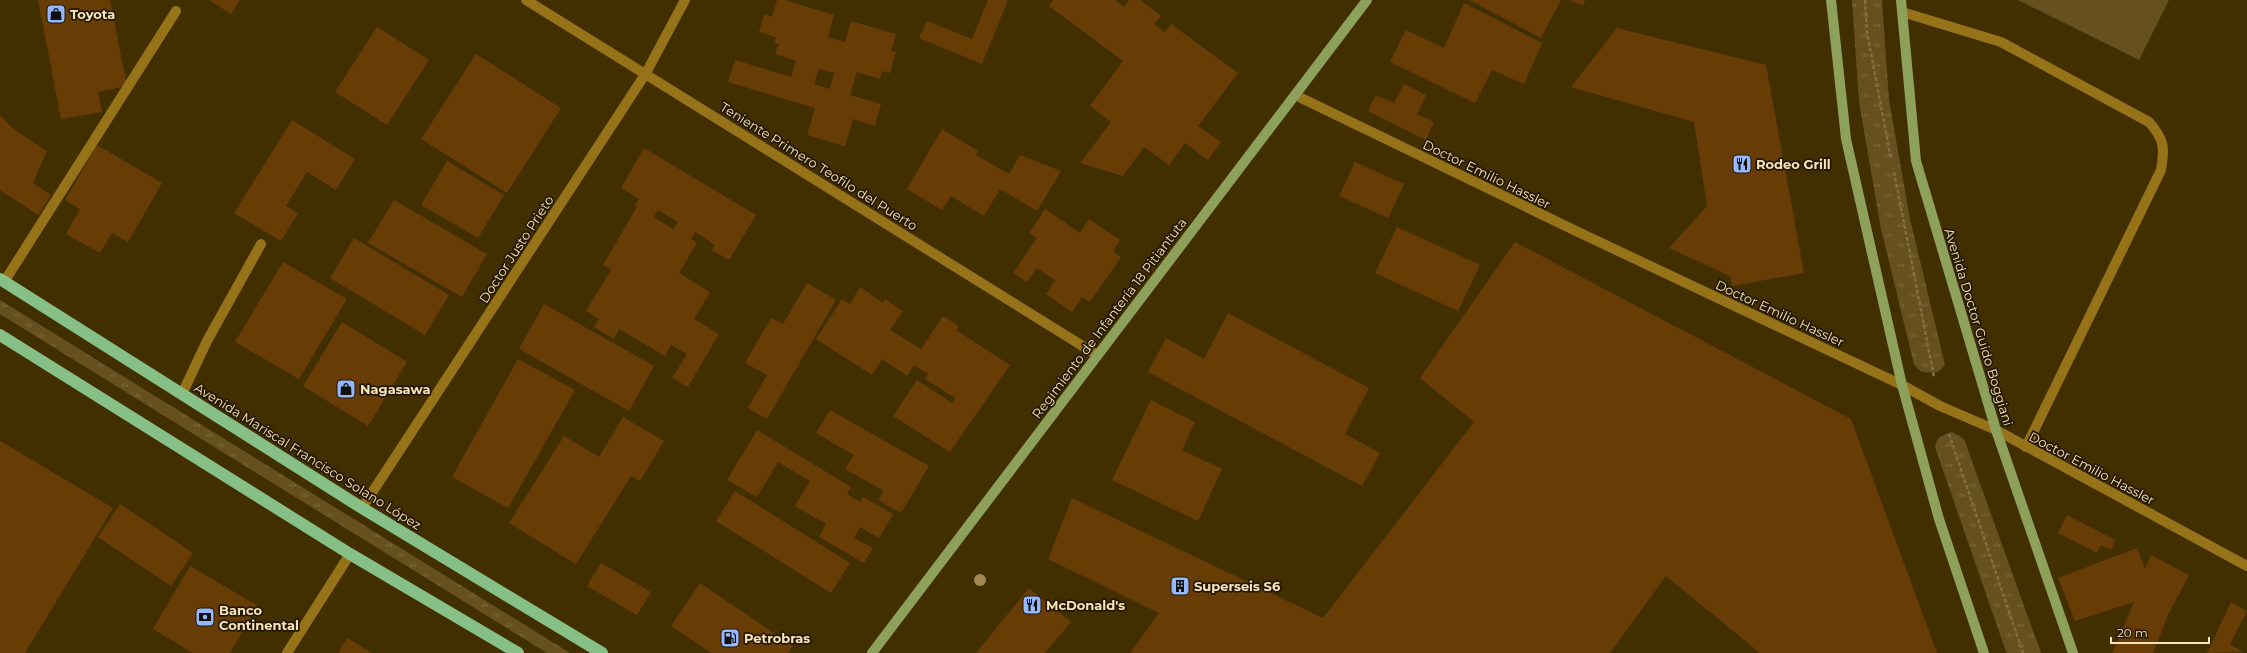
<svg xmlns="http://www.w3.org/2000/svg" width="2247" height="653" viewBox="0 0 2247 653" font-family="Montserrat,sans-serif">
  <defs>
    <pattern id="grass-tufts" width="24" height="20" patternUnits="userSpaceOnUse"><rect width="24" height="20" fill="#66501e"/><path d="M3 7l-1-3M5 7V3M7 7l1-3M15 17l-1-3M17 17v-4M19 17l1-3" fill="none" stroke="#7d693d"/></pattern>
  </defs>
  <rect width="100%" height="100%" fill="#422f00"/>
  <!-- grass -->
  <g fill="url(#grass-tufts)">
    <path d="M1852,0H1882L1889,100L1910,219L1945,365L1938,372C1928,373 1920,374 1914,364L1881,229L1859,102Z"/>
    <polygon points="0,300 570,653 547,653 0,314"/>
    <path d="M1952,432L1964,439L2041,653H2007L2003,643L1935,447C1937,436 1942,435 1952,432Z"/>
  </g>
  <!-- pitch -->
  <polygon fill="#66501e" points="2018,0 2169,0 2139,60"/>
  <!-- building -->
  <g fill="#683c05" fill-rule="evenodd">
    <polygon points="38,0 110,0 127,86 98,92 102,112 61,119"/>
    <polygon points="209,0 240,0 231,14"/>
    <path d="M777,0H784L834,15L828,37L845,42L851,21L896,34L891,51L896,52L890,73L882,71L880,79L857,72L850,95L881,104L875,126L853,119L845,146L807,135L815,108L728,82L735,60L791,77L796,61L775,54L779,44L774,43L776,37L759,32L764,14L772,17ZM819,69L834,73L830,89L814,84Z"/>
    <polygon points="988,0 1008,0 982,64 919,38 927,21 972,39"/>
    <polygon points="1053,0 1115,0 1124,7 1129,0 1140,0 1161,16 1154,24 1165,32 1171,24 1238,73 1198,126 1221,142 1208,160 1185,143 1169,165 1144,147 1123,176 1080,163 1111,122 1090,106 1123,61 1049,6"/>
    <polygon points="1469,0 1561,0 1541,38"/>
    <polygon points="1570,0 1585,0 1583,6"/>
    <polygon points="1464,3 1542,43 1524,84 1492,70 1475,103 1390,62 1406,30 1444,48"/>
    <polygon points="377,27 429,60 387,125 335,92"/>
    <polygon points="1617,28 1766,65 1804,273 1732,286 1730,276 1669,248 1707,206 1694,122 1571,87"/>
    <polygon points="476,54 561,108 507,193 421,139"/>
    <polygon points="1404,84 1426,95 1417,114 1434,122 1426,140 1368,111 1376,95 1394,103"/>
    <polygon points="0,115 12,128 47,151 33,183 51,195 38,215 0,190"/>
    <polygon points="292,120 355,159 336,190 307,172 286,206 298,213 281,241 234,213"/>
    <polygon points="942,129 978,151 976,155 1009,174 1020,155 1061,171 1037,211 1000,189 984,216 951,196 942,210 907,189"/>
    <polygon points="97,145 162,183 128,242 112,233 100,253 66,234 80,209 65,200"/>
    <path d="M644,148L756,215L729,260L712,250L715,245L695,232L691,239L697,243L679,273L710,292L694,319L719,334L688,387L672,378L687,354L671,345L665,356L619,329L614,339L594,327L599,319L586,311L611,270L603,265L637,207L635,206L639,199L621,188ZM658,210L678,222L673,229L654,217Z"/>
    <polygon points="447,161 504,195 478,238 421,205"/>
    <polygon points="1355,162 1404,184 1388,218 1339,196"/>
    <polygon points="394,200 487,254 462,297 368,243"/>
    <polygon points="1045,209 1080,233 1089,219 1120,240 1113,252 1121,257 1090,302 1082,297 1072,312 1046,294 1055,280 1037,268 1027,282 1013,273 1037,238 1029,233"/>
    <polygon points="1397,227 1480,265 1458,311 1375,273"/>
    <polygon points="354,238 449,295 425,335 330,278"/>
    <polygon points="1515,242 1851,419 1937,653 1760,653 1666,576 1610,653 1130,653 1159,613 1048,559 1072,498 1323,618 1474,422 1420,378"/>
    <polygon points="283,262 347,299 299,379 235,342"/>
    <polygon points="807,283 836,300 767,419 748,408 767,375 745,363 771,318 783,324"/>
    <polygon points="860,287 883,303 885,299 903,311 890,330 921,349 943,316 959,326 956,330 1010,365 950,452 893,416 917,380 952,403 955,398 925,379 928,374 914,365 907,376 882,359 872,375 816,339 842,299 850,304"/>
    <polygon points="544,304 654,366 629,411 519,349"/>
    <polygon points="1228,313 1369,388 1345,434 1380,453 1362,486 1148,372 1166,338 1204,359"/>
    <polygon points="342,322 407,362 368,426 303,386"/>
    <polygon points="518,359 575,390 508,508 452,477"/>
    <polygon points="1151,400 1195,422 1182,450 1222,469 1198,521 1112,480"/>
    <polygon points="830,410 929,466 901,513 878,500 884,491 845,469 854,455 816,433"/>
    <polygon points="623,417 664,441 640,481 631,476 576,564 509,523 564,436 599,457"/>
    <polygon points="757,430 851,487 847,494 860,502 863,497 893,514 879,538 860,527 854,538 873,548 864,563 819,537 826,524 795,506 810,481 778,462 757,497 727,480"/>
    <polygon points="0,441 113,508 25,653 0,653"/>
    <polygon points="735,491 850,563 831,593 716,521"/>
    <polygon points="120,504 193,553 171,586 98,537"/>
    <polygon points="2067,515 2115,540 2111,550 2101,545 2097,553 2058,533"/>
    <polygon points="2137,548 2145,569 2151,555 2189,575 2168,615 2153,653 2112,653 2134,602 2075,621 2058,578"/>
    <polygon points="601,563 651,592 637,615 587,586"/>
    <polygon points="190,566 258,606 230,653 193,653 153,629"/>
    <polygon points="700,583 793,646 788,653 711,653 671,626"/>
    <polygon points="1029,588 1071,622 1045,653 976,653"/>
    <polygon points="2231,602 2247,611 2230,644 2243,652 2207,653"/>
    <polygon points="347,638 372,653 338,653"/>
  </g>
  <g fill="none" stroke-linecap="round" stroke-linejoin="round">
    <!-- path -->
    <g stroke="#816e42" stroke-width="2.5" stroke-dasharray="4 2" stroke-linecap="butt">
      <polyline points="1865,0 1867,32 1891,159"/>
      <polyline points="1894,172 1934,377"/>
      <polyline points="1949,434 2023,653"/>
    </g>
    <!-- minor -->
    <g stroke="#967219" stroke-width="10">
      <polyline points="526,0 1097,355"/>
      <path d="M1902,12L2001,42L2149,122C2164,139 2165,147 2161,170L2026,447"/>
      <polyline points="1295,95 1576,231 1902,385 1940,406 1996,430 2247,566"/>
      <polyline points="4,282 176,11"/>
      <polyline points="182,394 207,341 261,244"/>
      <polyline points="362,508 646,73 685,0"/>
      <polyline points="287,653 350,554"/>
    </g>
    <!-- major -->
    <g stroke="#8da15a" stroke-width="10">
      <polyline points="1831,0 1846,139 1902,385 1939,519 1984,653"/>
      <polyline points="1901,0 1916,161 1996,430 2073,653"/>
      <polyline points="872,653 1367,0"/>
    </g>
    <!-- highway -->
    <g stroke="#87c086" stroke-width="12">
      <polyline points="0,279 362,508 602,653"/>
      <polyline points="0,335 350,554 518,653"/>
    </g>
  </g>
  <!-- trees -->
  <circle fill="#a58a4f" cx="980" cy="580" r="6"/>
  <!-- icons -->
  <defs>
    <g id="shop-square" transform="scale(1)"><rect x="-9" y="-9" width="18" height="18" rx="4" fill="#95b7fd" stroke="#241801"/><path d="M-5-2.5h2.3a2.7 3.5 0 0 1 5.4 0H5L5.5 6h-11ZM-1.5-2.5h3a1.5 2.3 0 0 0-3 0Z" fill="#111"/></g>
    <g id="restaurant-square" transform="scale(1)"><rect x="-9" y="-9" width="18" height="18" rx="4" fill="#95b7fd" stroke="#241801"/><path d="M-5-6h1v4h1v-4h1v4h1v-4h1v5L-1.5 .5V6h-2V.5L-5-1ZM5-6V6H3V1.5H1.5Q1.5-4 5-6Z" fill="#111"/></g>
    <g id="building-square" transform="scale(1)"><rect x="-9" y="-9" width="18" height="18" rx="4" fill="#95b7fd" stroke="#241801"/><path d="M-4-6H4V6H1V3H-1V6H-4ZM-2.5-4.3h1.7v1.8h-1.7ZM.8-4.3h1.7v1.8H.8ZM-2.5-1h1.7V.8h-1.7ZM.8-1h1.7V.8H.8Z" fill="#111"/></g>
    <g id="bank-square" transform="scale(1)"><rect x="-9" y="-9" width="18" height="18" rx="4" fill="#95b7fd" stroke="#241801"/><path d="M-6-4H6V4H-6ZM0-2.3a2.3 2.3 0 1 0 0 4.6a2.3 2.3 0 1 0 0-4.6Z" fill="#111"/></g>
    <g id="fuel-square" transform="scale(1)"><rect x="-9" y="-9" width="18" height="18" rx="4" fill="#95b7fd" stroke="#241801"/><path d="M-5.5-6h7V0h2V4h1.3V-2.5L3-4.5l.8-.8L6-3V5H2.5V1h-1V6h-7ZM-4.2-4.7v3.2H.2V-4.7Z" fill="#111"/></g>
  </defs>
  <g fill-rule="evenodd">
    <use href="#shop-square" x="56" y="14"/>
    <use href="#restaurant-square" x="1742" y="164"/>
    <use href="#shop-square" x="346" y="389"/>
    <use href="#building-square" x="1180" y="586"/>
    <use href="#restaurant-square" x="1032" y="605"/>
    <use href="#bank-square" x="205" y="617"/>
    <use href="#fuel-square" x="730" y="638"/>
  </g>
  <g text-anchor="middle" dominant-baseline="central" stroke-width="3.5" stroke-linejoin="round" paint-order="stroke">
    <!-- poi labels -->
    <g font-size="13" font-weight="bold" fill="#f7e4bd" stroke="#241801" text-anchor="start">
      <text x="70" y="14">Toyota</text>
      <text x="1756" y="164">Rodeo Grill</text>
      <text x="360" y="389">Nagasawa</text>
      <text x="1194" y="586">Superseis S6</text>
      <text x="1046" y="605">McDonald's</text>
      <text x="219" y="610">Banco<tspan x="219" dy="15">Continental</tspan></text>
      <text x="744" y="638">Petrobras</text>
    </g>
    <!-- street labels -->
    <g font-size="13" fill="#f7e4bd" stroke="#241801">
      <text transform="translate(819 166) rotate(32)">Teniente Primero Teofilo del Puerto</text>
      <text transform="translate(1487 174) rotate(26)">Doctor Emilio Hassler</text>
      <text transform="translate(516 249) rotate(-57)">Doctor Justo Prieto</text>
      <text transform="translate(1780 313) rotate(25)">Doctor Emilio Hassler</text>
      <text transform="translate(1109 318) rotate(-53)">Regimiento de Infantería 18 Pitiantuta</text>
      <text transform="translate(1979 327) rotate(73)">Avenida Doctor Guido Boggiani</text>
      <text transform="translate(308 456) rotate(32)">Avenida Mariscal Francisco Solano López</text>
      <text transform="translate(2092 468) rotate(28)">Doctor Emilio Hassler</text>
    </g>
  </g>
  <!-- scale -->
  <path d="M2111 637v6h98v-6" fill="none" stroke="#f7e4bd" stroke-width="2"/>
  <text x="2117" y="637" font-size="12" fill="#f7e4bd" stroke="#241801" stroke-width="3" paint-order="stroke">20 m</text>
</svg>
